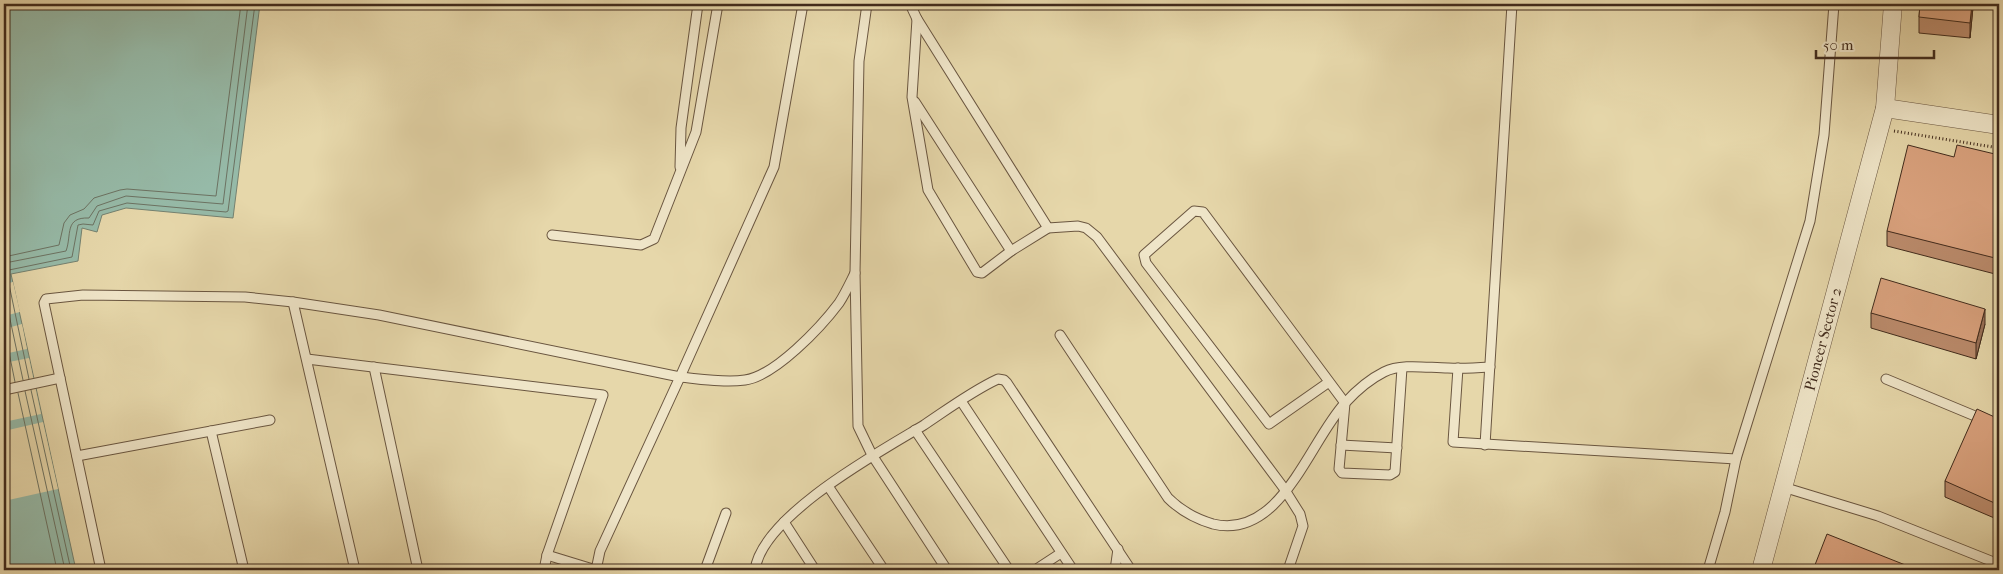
<svg xmlns="http://www.w3.org/2000/svg" width="2003" height="574" viewBox="0 0 2003 574" font-family="'IM FELL French Canon',serif">
  <rect width="100%" height="100%" fill="#e6d7aa"/>
  <filter id="stains"><feTurbulence type="fractalNoise" baseFrequency=".004" numOctaves="4"/><feColorMatrix values="0 0 0 0 .2 0 0 0 0 .09 0 0 0 0 .02 0 0 0 .5 -.17"/></filter>
  <radialGradient id="worn" r=".72"><stop offset=".6" stop-color="#630" stop-opacity="0"/><stop offset="1" stop-color="#630" stop-opacity=".3"/></radialGradient>
  <!-- water -->
  <polygon fill="#96baa8" stroke="#748170" points="4,4 260,4 233,218 126,208 102,215 97,232 82,228 78,261 11,274 76,570 4,570"/>
  <!-- pier -->
  <g fill="#e6d7aa">
    <polygon points="13,282 20,312 4,316 4,284"/>
    <polygon points="22,324 27,349 4,354 4,329"/>
    <polygon points="29,358 41,414 4,422 4,363"/>
    <polygon points="43,422 58,489 4,501 4,431"/>
  </g>
  <g fill="none" stroke-linecap="round" stroke-linejoin="round">
    <!-- shore -->
    <g stroke="#6c7262" stroke-width="1">
      <polyline points="4,257 59,245 64,223 70,215 84,209 94,198 120,190 127,189 216,196 241,4"/>
      <path d="M4,266L10,262L66,251C72,235 64,217 89,218L97,206L126,196L223,204L248,4"/>
      <polyline points="4,291 23,380"/>
      <polyline points="4,328 15,382"/>
      <polyline points="29,379 7,275 9,270 72,257 78,225 83,224 93,225 99,211 127,203 226,212 228,211 255,4"/>
      <polyline points="31,390 71,570"/>
      <polyline points="25,391 65,570"/>
      <polyline points="18,393 57,570"/>
    </g>
    <!-- lane casing -->
    <g stroke="#6a5640" stroke-width="11">
      <g id="lane">
        <polyline points="867,4 859,61 855,273 858,426 872,455 947,570"/>
        <polyline points="910,4 917,19 1048,228"/>
        <polyline points="917,19 912,97 928,190 977,272 982,273 1011,251 1048,228 1078,226 1086,228 1097,237 1283,487 1300,514 1303,526 1288,570"/>
        <polyline points="915,102 1011,251"/>
        <polyline points="680,167 681,128 698,4"/>
        <polyline points="552,235 641,245 654,239 696,132 718,4"/>
        <polyline points="293,302 355,570"/>
        <path d="M1060,335L1168,498C1181,511 1196,519 1213,524C1281,540 1309,442 1345,403C1355,392 1370,379 1384,372C1402,363 1428,368 1448,368C1462,369 1476,368 1490,367"/>
        <polyline points="307,359 603,395 547,555 544,570"/>
        <polyline points="374,367 418,570"/>
        <polyline points="1458,368 1453,442 1736,459"/>
        <polyline points="1886,379 1999,426"/>
        <polyline points="1329,382 1269,424 1146,263 1144,255 1194,211 1203,212 1345,403 1339,469 1342,473 1390,475 1395,472 1402,368"/>
        <polyline points="4,390 60,378"/>
        <polyline points="961,401 1073,570"/>
        <polyline points="915,430 1009,570"/>
        <polyline points="211,431 244,570"/>
        <polyline points="1341,445 1397,448"/>
        <polyline points="1485,445 1512,4"/>
        <polyline points="77,456 270,420"/>
        <polyline points="828,486 884,570"/>
        <polyline points="1783,487 1878,516 1991,561"/>
        <polyline points="784,522 815,570"/>
        <polyline points="547,555 596,570 600,551 680,377 774,167 803,4"/>
        <path d="M101,570L44,303L46,299L83,295L245,297L293,302L379,315L680,377C701,379 724,383 745,380C775,376 821,327 839,303C845,294 850,283 855,273"/>
        <polyline points="705,570 726,513"/>
        <path d="M755,570C762,516 879,452 924,425C948,409 972,391 998,379L1004,380L1007,383L1131,570"/>
        <polyline points="1035,570 1061,553"/>
        <polyline points="1115,570 1118,549"/>
        <polyline points="1708,570 1725,512 1736,459 1810,221 1824,135 1834,4"/>
      </g>
    </g>
    <!-- street casing -->
    <g stroke="#6a5640" stroke-width="19">
      <g id="street">
        <polyline points="1885,108 1999,125"/>
        <path id="s1" d="M1761,570L1885,108L1893,4"/>
      </g>
    </g>
    <!-- path -->
    <polyline stroke="#412b1c" stroke-width="3" stroke-dasharray="1 2.5" stroke-linecap="butt" points="1894,131 1999,148"/>
    <!-- lane -->
    <use href="#lane" stroke="#efe5c8" stroke-width="9"/>
    <!-- street -->
    <use href="#street" stroke="#efe5c8" stroke-width="18"/>
  </g>
  <!-- wall -->
  <g fill="#bb8b6c" stroke="#412b1c">
    <polygon points="1920,4 1999,4 1998,9 1973,7 1970,38 1919,33 1919,17"/>
    <polygon points="1999,155 1999,275 1887,246 1887,231 1954,157"/>
    <polygon points="1871,313 1985,324 1976,359 1871,328"/>
    <polygon points="1999,419 1999,520 1945,497 1945,481"/>
  </g>
  <!-- shaded-wall -->
  <g fill="#997158" stroke="#412b1c">
    <polygon points="1972,4 1973,4 1973,7 1970,38 1970,23"/>
    <polygon points="1985,309 1985,324 1976,359 1976,343"/>
  </g>
  <!-- building -->
  <g fill="#daa27e" stroke="#412b1c">
    <polygon points="1920,4 1972,4 1970,23 1919,17"/>
    <polygon points="1908,145 1954,157 1957,145 1999,155 1999,259 1887,231"/>
    <polygon points="1881,278 1985,309 1976,343 1871,313"/>
    <polygon points="1977,409 1999,419 1999,505 1945,481"/>
    <polygon points="1827,534 1918,570 1813,570"/>
  </g>
  <g text-anchor="middle" dominant-baseline="central" stroke-width="4" stroke-linejoin="round" paint-order="stroke">
    <!-- street labels -->
    <g font-size="15" fill="#412b1c" stroke="#efe5c8">
      <text stroke="none"><textPath href="#s1" startOffset="239">Pioneer Sector 2</textPath></text>
    </g>
  </g>
  <!-- margin -->
  <rect width="2003" height="574" fill="none" stroke="#e6d7aa" stroke-width="20"/>
  <rect x="5" y="5" width="1993" height="564" fill="none" stroke="#412b1c" stroke-width="2.5"/>
  <rect x="10" y="10" width="1983" height="554" fill="none" stroke="#412b1c"/>
  <!-- scale -->
  <path d="M1816 50v8h118v-8" fill="none" stroke="#412b1c" stroke-width="2.5"/>
  <text x="1823" y="50" font-size="15" fill="#412b1c" stroke="#efe5c8" stroke-width="4" paint-order="stroke">50 m</text>
  <rect width="100%" height="100%" filter="url(#stains)"/>
  <rect width="100%" height="100%" fill="url(#worn)"/>
</svg>
